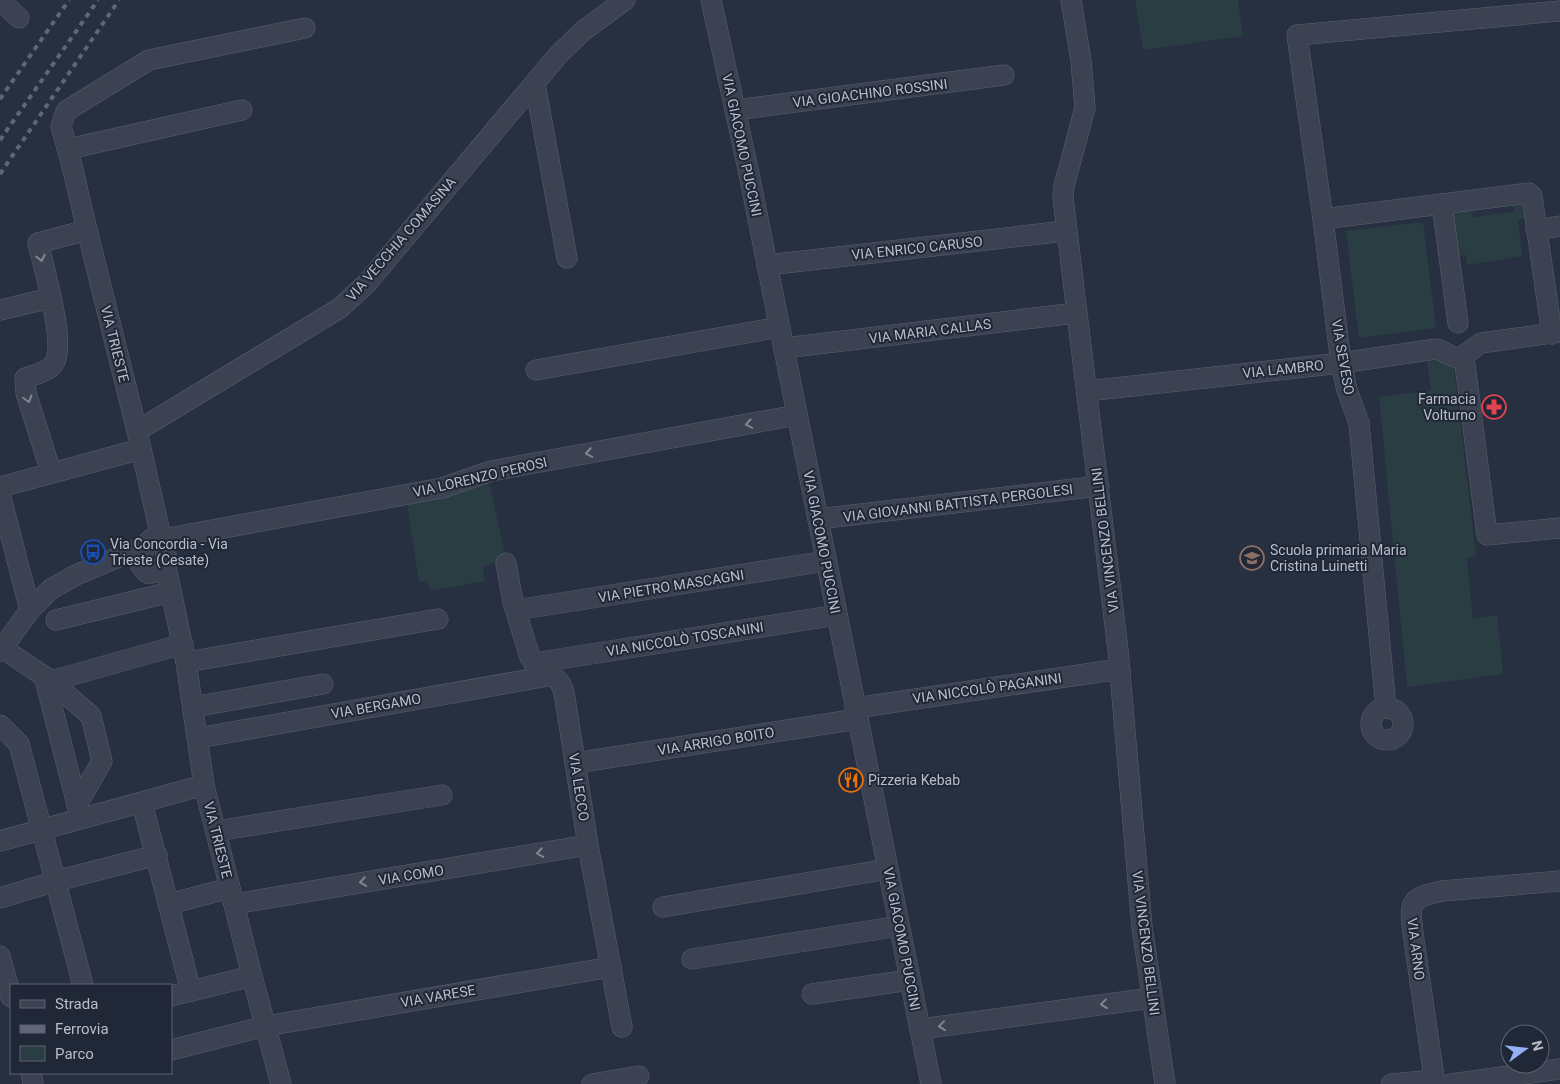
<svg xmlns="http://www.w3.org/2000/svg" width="1560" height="1084" viewBox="0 0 1560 1084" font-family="Roboto,sans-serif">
  <rect width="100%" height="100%" fill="#273041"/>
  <!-- green -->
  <g fill="#293d42">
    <polygon points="1135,0 1238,0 1243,36 1143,50"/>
    <polygon points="1523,200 1528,215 1524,218 1518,220 1522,256 1467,265 1466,255 1457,256 1452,213 1470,209 1473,217 1512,212 1514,210 1513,204"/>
    <polygon points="1423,222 1436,328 1359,338 1346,231"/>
    <polygon points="1442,359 1454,368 1476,555 1467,558 1473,619 1497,615 1503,674 1407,687 1379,397 1431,390 1427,362"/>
    <polygon points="488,479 506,558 483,567 485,581 430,591 427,581 419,582 407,504"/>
  </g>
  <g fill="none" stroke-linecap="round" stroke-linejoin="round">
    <!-- minor casing -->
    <g stroke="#59606e" stroke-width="21">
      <g id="minor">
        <polyline points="0,0 19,18"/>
        <polyline points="711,0 748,169 931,1084"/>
        <polyline points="1071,0 1081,61 1085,108 1064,186 1063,198 1118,650 1142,927 1165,1084"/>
        <polyline points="535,84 567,258"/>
        <polyline points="735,110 1004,75"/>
        <polyline points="68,149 242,110"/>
        <polyline points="1442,204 1458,323"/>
        <polyline points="1323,219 1529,193 1532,196 1552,334"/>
        <polyline points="1536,230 1560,226"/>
        <polyline points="767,265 1066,231"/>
        <polyline points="0,310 51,298"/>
        <polyline points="784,348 1076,313"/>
        <polyline points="1464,357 1487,535 1560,528"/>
        <polyline points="536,370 780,327"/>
        <path d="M1087,391L1341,363L1436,349C1445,351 1451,358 1460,358L1481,343L1560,332"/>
        <polyline points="137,431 340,308 367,283 559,54 583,31 625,0"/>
        <path d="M51,472L26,393L25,378C34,375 47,372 53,365C68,347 43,266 38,243L87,230"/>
        <polyline points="0,487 141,449"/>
        <polyline points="0,494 30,610"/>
        <polyline points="818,519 1099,486"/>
        <path d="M161,537C146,536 140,554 141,566L147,573C167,576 170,550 161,537L137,431L87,230L73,170L61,126L66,111L149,60L305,28"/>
        <polyline points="163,539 442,488 491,471 797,415"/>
        <polyline points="165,563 186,662 204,785 252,976 281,1084"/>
        <path d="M506,563L513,602L530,657C539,674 558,670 564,692L588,845L622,1027"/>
        <polyline points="516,610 826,561"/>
        <polyline points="56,620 171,592"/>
        <polyline points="2,648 51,681 183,644"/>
        <polyline points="0,651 30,610 51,589 76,575 145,546"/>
        <polyline points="186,662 438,619"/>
        <polyline points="534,663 837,615"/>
        <polyline points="44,676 79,812"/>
        <polyline points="51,681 91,716 102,761 77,805"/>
        <polyline points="193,707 323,684"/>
        <circle cx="1387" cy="724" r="16"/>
        <polyline points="855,708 1106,671 1120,671"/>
        <polyline points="1386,708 1359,423 1347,390 1341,363 1323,219 1297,35 1560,11"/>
        <polyline points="0,725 19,744 83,985"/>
        <polyline points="198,738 554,675"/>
        <polyline points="575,763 858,719"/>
        <polyline points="142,803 191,991"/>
        <polyline points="216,831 442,795"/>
        <polyline points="0,841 204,785"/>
        <polyline points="0,898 56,881 157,855"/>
        <polyline points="169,904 230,888"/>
        <polyline points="234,904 588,845"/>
        <polyline points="663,907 888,869"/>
        <polyline points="0,956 11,997"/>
        <polyline points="692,959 899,926"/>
        <polyline points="812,994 910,980"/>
        <polyline points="171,996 252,976"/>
        <polyline points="920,1029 1152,998"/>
        <polyline points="171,1050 266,1026 611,967"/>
        <polyline points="31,1073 33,1084"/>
        <polyline points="592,1084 639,1076"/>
        <polyline points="1391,1084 1424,1081 1424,1084"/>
        <path d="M1435,1084L1413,933C1409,901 1410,898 1442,891L1560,881"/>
        <polyline points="1451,1084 1560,1069"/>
      </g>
    </g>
    <!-- minor -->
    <use href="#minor" stroke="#3c4251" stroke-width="20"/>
    <!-- rail -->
    <g stroke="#5e6677" stroke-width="4" stroke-dasharray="5 5" stroke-linecap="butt">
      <polyline points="0,99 69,0"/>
      <polyline points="0,140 98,0"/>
      <polyline points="0,174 119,0"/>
    </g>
  </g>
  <!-- one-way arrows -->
  <defs><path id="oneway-chevron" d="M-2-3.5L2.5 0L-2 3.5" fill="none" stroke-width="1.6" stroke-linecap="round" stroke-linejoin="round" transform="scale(1.25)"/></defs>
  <g stroke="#808694">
    <use href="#oneway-chevron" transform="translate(41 258) rotate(77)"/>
    <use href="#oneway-chevron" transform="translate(28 399) rotate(74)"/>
    <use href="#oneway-chevron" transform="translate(749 424) rotate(170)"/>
    <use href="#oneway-chevron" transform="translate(589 453) rotate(170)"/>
    <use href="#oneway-chevron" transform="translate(540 853) rotate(171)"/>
    <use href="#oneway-chevron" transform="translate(363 882) rotate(171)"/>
    <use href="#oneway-chevron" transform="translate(1104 1004) rotate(173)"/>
    <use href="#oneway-chevron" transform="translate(942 1026) rotate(173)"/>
  </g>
  <!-- icons -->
  <defs>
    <g id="pharmacy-ring" transform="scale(1.25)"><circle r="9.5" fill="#202736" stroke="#e0444e" stroke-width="1.5"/><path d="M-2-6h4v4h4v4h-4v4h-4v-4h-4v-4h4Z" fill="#e0444e"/></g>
    <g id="bus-ring" transform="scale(1.25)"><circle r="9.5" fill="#202736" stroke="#1a4fb4" stroke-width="1.5"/><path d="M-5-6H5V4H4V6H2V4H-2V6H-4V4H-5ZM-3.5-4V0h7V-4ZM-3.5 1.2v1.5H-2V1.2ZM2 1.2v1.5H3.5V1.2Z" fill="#1a4fb4"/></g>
    <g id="school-ring" transform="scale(1.25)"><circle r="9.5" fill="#202736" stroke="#8d6e63" stroke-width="1.5"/><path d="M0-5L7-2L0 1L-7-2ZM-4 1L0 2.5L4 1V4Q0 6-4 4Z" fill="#8d6e63"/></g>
    <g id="restaurant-ring" transform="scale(1.25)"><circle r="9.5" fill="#202736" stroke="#e8710a" stroke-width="1.5"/><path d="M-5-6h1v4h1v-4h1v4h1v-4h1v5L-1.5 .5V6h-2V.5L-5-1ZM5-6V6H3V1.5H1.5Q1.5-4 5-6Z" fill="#e8710a"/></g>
  </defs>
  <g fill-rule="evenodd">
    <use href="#pharmacy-ring" x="1494" y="407"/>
    <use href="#bus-ring" x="93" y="552"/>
    <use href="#school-ring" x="1252" y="558"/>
    <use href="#restaurant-ring" x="851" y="780"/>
  </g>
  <g text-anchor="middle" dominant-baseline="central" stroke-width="4" stroke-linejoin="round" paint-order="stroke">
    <!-- street labels -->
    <g font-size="14" fill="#b8becb" stroke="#202736">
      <text transform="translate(870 93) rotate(-7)">VIA GIOACHINO ROSSINI</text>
      <text transform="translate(742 145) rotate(78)">VIA GIACOMO PUCCINI</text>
      <text transform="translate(401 239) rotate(-49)">VIA VECCHIA COMASINA</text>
      <text transform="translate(917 248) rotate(-6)">VIA ENRICO CARUSO</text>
      <text transform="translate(930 331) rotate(-7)">VIA MARIA CALLAS</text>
      <text transform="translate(115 344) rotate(76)">VIA TRIESTE</text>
      <text transform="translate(1343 357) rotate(80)">VIA SEVESO</text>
      <text transform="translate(1283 369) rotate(-6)">VIA LAMBRO</text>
      <text transform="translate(480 477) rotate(-13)">VIA LORENZO PEROSI</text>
      <text transform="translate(958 503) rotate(-7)">VIA GIOVANNI BATTISTA PERGOLESI</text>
      <text transform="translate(1105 540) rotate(-97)">VIA VINCENZO BELLINI</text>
      <text transform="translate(822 542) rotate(79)">VIA GIACOMO PUCCINI</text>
      <text transform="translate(671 586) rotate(-9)">VIA PIETRO MASCAGNI</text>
      <text transform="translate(685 639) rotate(-9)">VIA NICCOLÒ TOSCANINI</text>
      <text transform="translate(987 688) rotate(-8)">VIA NICCOLÒ PAGANINI</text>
      <text transform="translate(376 706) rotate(-10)">VIA BERGAMO</text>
      <text transform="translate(716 741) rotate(-9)">VIA ARRIGO BOITO</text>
      <text transform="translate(579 787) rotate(81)">VIA LECCO</text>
      <text transform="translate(218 840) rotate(76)">VIA TRIESTE</text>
      <text transform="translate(411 875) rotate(-9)">VIA COMO</text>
      <text transform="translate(902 939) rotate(79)">VIA GIACOMO PUCCINI</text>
      <text transform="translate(1146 943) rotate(83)">VIA VINCENZO BELLINI</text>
      <text transform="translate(1416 949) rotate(83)">VIA ARNO</text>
      <text transform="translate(438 996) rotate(-10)">VIA VARESE</text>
    </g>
    <!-- poi labels -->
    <g font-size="14" fill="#b8becb" stroke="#202736" text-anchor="start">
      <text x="1476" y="399" text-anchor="end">Farmacia<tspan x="1476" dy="16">Volturno</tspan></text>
      <text x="110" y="544">Via Concordia - Via<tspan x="110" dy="16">Trieste (Cesate)</tspan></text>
      <text x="1270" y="550">Scuola primaria Maria<tspan x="1270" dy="16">Cristina Luinetti</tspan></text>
      <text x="868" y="780">Pizzeria Kebab</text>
    </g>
  </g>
  <!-- legend -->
  <rect x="10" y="984" width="162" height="90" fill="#202736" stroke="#5d6372"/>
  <rect x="20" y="1000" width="25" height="8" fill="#3c4251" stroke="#5d6372"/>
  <text x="55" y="1009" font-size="15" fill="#b8becb">Strada</text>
  <rect x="20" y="1025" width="25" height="8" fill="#5e6677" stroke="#5d6372"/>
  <text x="55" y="1034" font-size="15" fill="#b8becb">Ferrovia</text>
  <rect x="20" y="1046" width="25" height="15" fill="#293d42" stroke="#5d6372"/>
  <text x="55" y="1059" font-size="15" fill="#b8becb">Parco</text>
  <!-- north arrow -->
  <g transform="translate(1525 1049) rotate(75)"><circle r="24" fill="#202736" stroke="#5d6372"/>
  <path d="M0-4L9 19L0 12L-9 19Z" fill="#94b1f4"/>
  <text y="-8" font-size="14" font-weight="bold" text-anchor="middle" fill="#b8becb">N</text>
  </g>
</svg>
